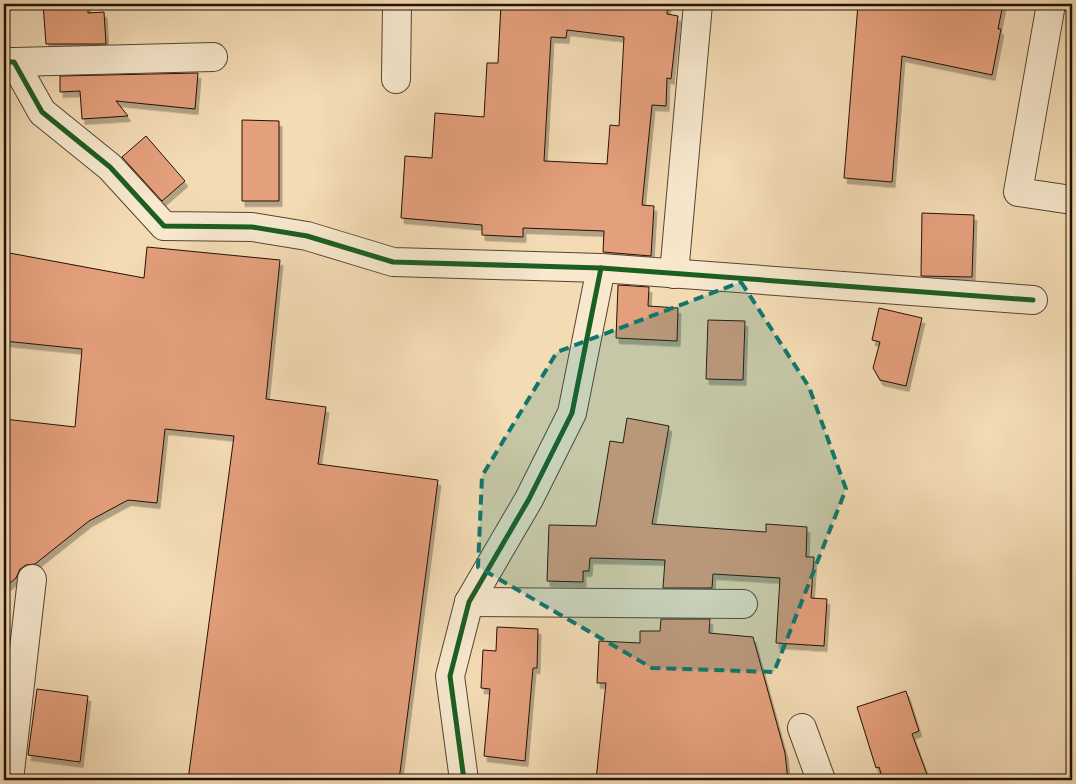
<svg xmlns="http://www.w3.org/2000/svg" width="1076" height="784" viewBox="0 0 1076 784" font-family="'IM FELL Double Pica',serif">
  <defs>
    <filter id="shadow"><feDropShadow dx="3" dy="5.5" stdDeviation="0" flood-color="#0004"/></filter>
  </defs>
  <rect width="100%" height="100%" fill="#f3dbb4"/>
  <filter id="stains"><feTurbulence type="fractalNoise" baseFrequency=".004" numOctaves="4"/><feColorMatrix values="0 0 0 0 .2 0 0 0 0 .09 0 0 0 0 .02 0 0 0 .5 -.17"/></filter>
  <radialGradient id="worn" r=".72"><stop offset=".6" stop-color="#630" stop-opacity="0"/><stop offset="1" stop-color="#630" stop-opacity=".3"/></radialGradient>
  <!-- building -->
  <g fill="#e49f7b" stroke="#231104" fill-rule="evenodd" filter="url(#shadow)">
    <polygon points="43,4 88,4 88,13 104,12 106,44 46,44"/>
    <path d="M501,4H668L667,14L678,16L671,79L667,78L666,106L652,105L642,205L654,206L651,256L603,252L604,231L523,228V237L482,235V225L401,218L405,156L432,158L435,113L484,117L487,63H498ZM567,30L624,37L619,126L610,125L607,164L544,161L551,37L566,38Z"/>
    <polygon points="858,4 947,9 948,4 1003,4 998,29 1001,29 992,75 902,56 892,182 844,178"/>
    <polygon points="198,73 195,109 116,101 128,116 82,119 80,91 60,92 60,76"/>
    <polygon points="242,120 279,121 279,201 242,201"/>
    <polygon points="146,136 185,181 162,201 122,157"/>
    <polygon points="922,213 974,215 972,277 921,276"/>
    <polygon points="147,247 280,260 266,399 326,407 318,464 438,480 399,780 188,780 234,436 165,429 157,503 128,500 89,521 35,564 26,565 20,569 16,578 4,588 4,419 75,427 82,349 4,341 4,252 144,278"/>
    <polygon points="618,285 649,287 648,306 678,308 677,341 616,338"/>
    <polygon points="879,308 922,318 906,386 880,380 873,368 880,342 872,340"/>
    <polygon points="708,320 745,321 743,380 706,379"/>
    <polygon points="627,418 669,426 652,524 766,532 766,524 807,527 806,557 814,557 811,598 827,599 824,646 776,643 780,578 713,574 712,588 663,588 665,560 590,558 589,571 583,571 583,582 547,581 549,525 596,526 610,441 623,443"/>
    <polygon points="661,619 710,619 709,633 753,637 785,753 788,780 596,780 606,683 597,683 599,641 640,643 640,631 660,631"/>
    <polygon points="497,627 538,629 537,668 533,668 525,761 484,756 490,689 481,688 483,650 496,651"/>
    <polygon points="37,689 88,696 80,762 28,755"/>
    <polygon points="906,691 919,731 912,734 929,780 883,780 879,767 876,768 857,707"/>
  </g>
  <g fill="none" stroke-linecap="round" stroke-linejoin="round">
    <!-- minor casing -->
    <g stroke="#574430" stroke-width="30">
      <g id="minor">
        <polyline points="1051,4 1018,192 1072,200"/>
        <polyline points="4,62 14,62 42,112 110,167 164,226 252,227 307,236 393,262 601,268 1033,300"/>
        <polyline points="14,62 213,57"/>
        <polyline points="396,79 397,4"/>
        <polyline points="674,274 698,4"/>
        <polyline points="469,602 743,604"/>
        <polyline points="802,728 821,780"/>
        <polyline points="9,780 32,579"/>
        <polyline points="464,780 450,676 469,602 529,499 572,413 601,268"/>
      </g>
    </g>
    <!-- minor -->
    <use href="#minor" stroke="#f7e8ce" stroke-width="28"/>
    <!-- cycleway casing -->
    <g stroke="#f7e8ce" stroke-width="8">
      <g id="cycleway">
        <polyline points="4,62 14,62 42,112 110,167 164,226 252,227 307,236 393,262 601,268 1033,300"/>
        <polyline points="464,780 450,676 469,602 529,499 572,413 601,268"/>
      </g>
    </g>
    <!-- cycleway -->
    <use href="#cycleway" stroke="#1b5e20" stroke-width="5"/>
  </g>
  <!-- marked area -->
  <path fill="#0f766e" fill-opacity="0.2" stroke="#0f766e" stroke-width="4" stroke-dasharray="10 6" stroke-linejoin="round" d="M741,282L809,387L846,489L774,672L652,668L478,567L482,476L557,352Z"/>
  <!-- margin -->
  <rect width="1076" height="784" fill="none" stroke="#f3dbb4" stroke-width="20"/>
  <rect x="5" y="5" width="1066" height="774" fill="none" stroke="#231104" stroke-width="2.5"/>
  <rect x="10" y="10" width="1056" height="764" fill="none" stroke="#231104"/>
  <rect width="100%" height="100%" filter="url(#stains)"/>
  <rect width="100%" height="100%" fill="url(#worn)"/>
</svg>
